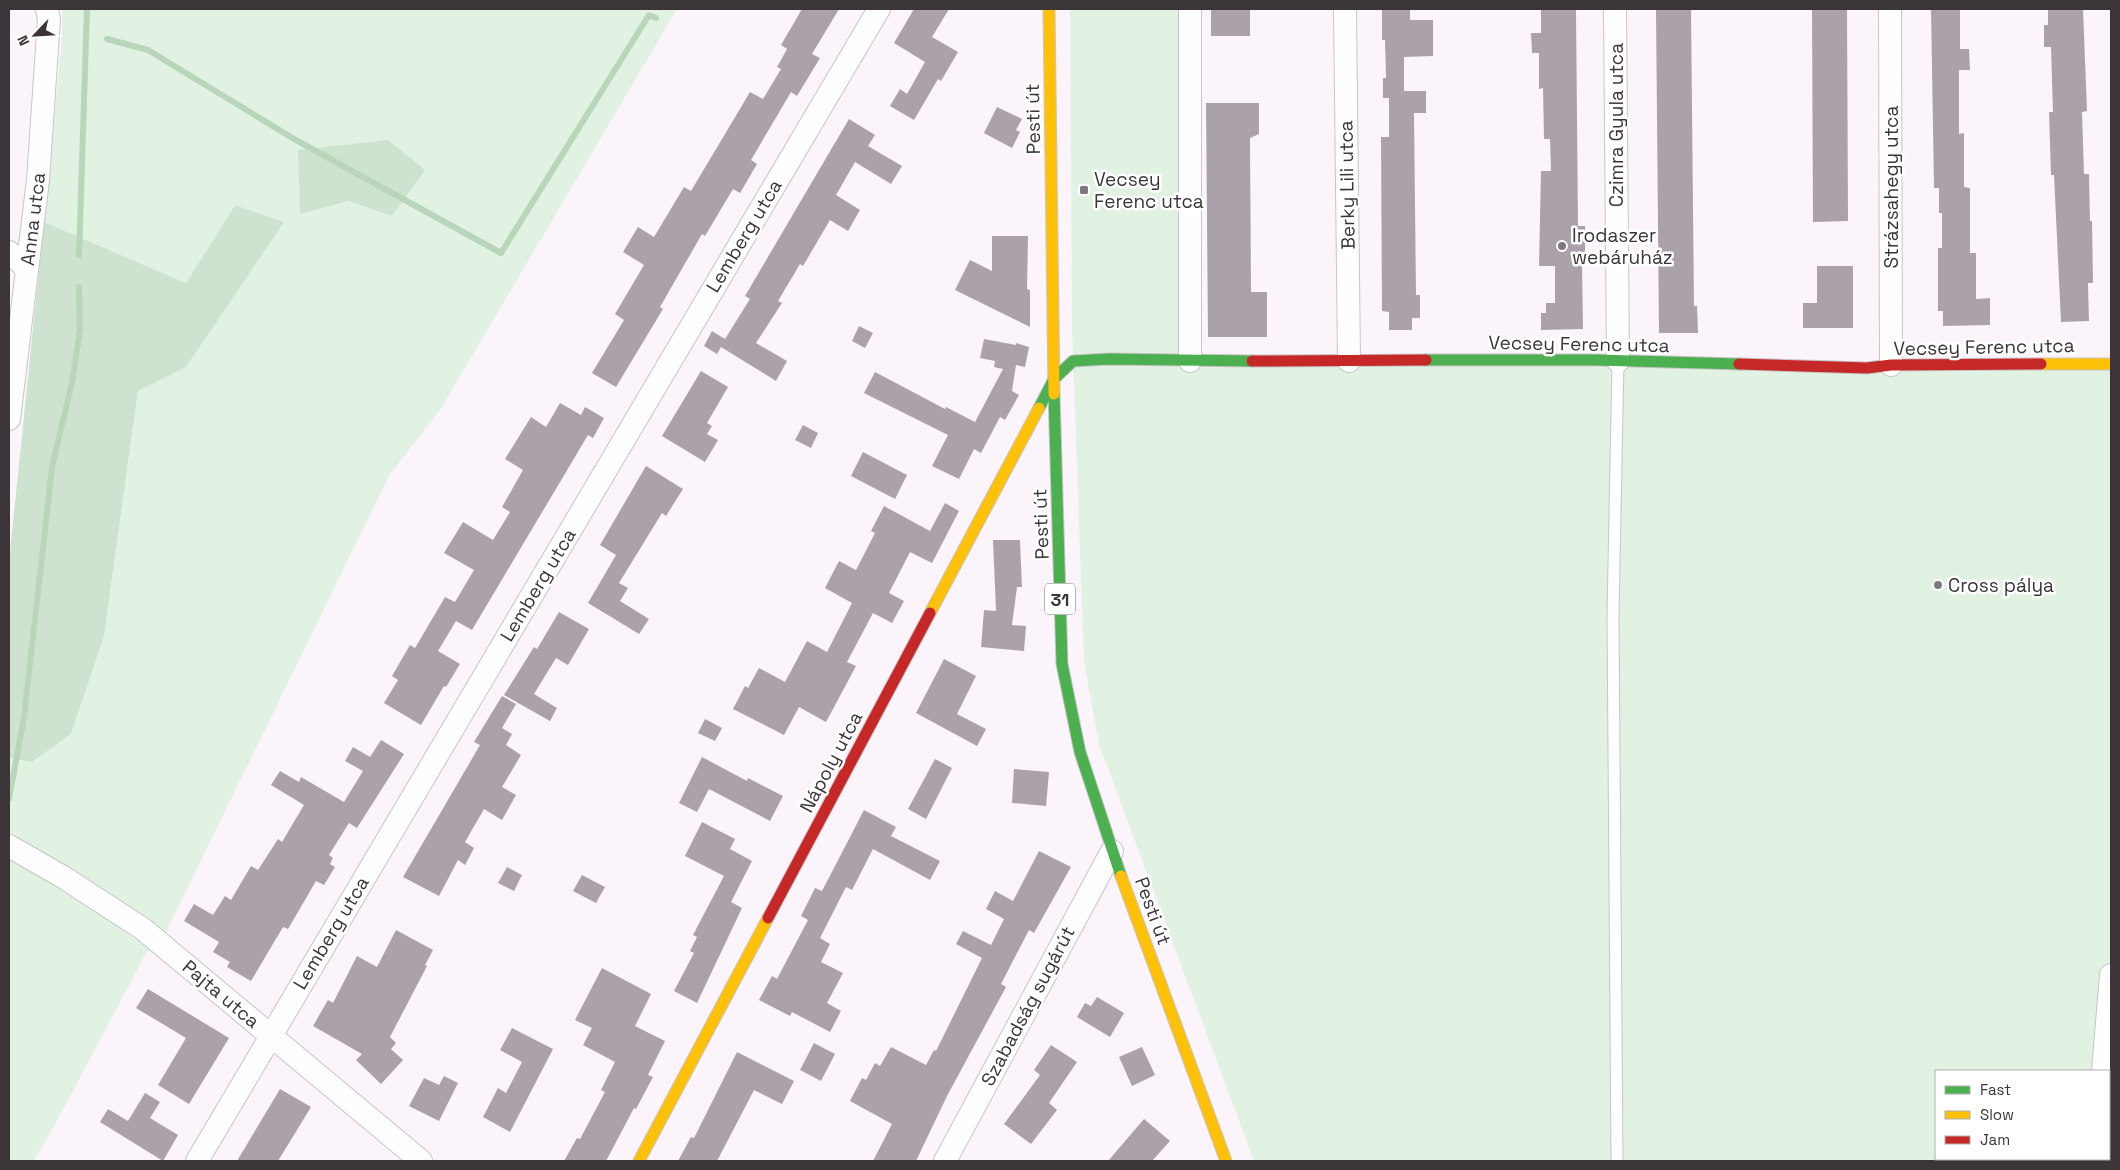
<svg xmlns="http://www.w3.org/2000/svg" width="2120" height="1170" viewBox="0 0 2120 1170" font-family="'Space Grotesk',sans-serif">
  <rect width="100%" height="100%" fill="#fbf5fb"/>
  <!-- green -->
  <g fill="#e1f1e2" fill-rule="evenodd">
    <path d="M62,9H677L440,410L390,474L166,932L145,955L60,1115L34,1161H9V758L32,762L71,734L104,636L138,391L186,367L283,222L235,205L186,283L44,222L62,38ZM425,170L392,216L348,201Z"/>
    <polygon points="1070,9 1190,9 1190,361 2111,364 2111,975 2103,1071 1936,1071 1936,1159 2086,1159 2085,1161 1254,1161 1099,744 1084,662 1072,326"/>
  </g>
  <!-- forest -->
  <g fill="#cee3cf">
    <polygon points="388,140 425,170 392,216 348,201 300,214 298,150"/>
    <polygon points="235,205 284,222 186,367 138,391 104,636 71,734 32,762 9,758 9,561 44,222 186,283"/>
  </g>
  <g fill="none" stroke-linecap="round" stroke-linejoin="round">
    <!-- stream -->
    <g stroke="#b9d6bb" stroke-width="6">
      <polyline points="107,39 148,50 294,139 501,253 649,15 656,18"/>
      <polyline points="79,255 87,9"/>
      <polyline points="9,799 24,717 52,467 72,383 80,330 79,287"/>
    </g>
  </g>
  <!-- building -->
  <g fill="#aba1ab">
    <polygon points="802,9 839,9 812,54 820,58 797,96 791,92 751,160 757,164 740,193 733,189 705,236 702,234 660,307 663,309 616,387 592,373 624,320 615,314 644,265 623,252 638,227 654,237 684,187 691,191 750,92 763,99 781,69 777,67 787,49 781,45"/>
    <polygon points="914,9 949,9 932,37 958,52 941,81 938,79 914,120 890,106 900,89 907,94 925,62 894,43"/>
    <rect x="1211" y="9" width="39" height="27"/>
    <polygon points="1382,9 1410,9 1410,20 1433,20 1433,56 1404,57 1404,91 1426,91 1426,113 1414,113 1416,295 1420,295 1420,318 1412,318 1412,330 1389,330 1389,312 1382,311 1381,137 1389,137 1389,98 1383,98 1383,78 1386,78 1385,40 1382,40"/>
    <polygon points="1541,9 1576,9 1578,226 1585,226 1585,266 1582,266 1583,329 1541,330 1541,313 1546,313 1546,303 1555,303 1555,266 1539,266 1541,171 1551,171 1550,139 1544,139 1543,88 1539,89 1539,53 1532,53 1531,33 1541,33"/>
    <polygon points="1656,9 1691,9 1694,306 1697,306 1698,333 1659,333"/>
    <polygon points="1812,9 1847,9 1848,221 1813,222"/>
    <polygon points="1931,9 1960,9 1960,49 1969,49 1970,70 1959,70 1959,134 1964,133 1964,187 1970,188 1970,253 1976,253 1976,299 1990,298 1990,325 1943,326 1943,311 1938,311 1938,248 1942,248 1942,213 1939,213 1939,188 1934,188"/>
    <polygon points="2048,9 2083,9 2087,111 2082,112 2084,174 2089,174 2090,221 2092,221 2093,283 2088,283 2089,321 2061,322 2054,175 2051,175 2049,112 2053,112 2051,47 2044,47 2044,25 2048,25"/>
    <polygon points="1206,103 1259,103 1259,134 1250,138 1251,292 1267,292 1267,337 1208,337"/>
    <polygon points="997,107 1022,119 1016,130 1020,132 1012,148 984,133"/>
    <polygon points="849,119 875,135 868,146 902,166 891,184 855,162 836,195 860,210 848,231 830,220 803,266 800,264 778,301 782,303 756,343 787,361 776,381 721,347 717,354 704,346 712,331 725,339 750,299 745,296"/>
    <polygon points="992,236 1028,236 1027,289 1030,290 1030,327 955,290 970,260 992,271"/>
    <polygon points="1817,266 1853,266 1853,328 1803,328 1803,303 1817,303"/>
    <polygon points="859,326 873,333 865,348 852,341"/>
    <polygon points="984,339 1016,345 1016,343 1029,347 1025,367 1016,365 1012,391 1019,395 1005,420 1000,417 981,453 974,449 959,479 932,466 948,435 864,393 875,372 945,409 946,407 975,422 1003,369 994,367 995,361 980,358"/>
    <polygon points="701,371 728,387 707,423 712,426 707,434 718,440 705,462 662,436"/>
    <polygon points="560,403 581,415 585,407 604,418 593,438 588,435 472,630 456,621 438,651 460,664 446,687 444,686 421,725 384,703 398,680 392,676 410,645 415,648 445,597 455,602 474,570 444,553 463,522 493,540 510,512 502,507 523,470 505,459 531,417 546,427"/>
    <polygon points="803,425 818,433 811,448 795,440"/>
    <polygon points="863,452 907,475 895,499 851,476"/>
    <polygon points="646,466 683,489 666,516 662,513 619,583 628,588 620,601 649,619 639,634 588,603 616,555 600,545"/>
    <polygon points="945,503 959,511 932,563 910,552 889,593 904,601 892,623 873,613 847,662 856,666 826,722 799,707 784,735 733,709 745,686 748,688 759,668 785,682 807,641 827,652 852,603 825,588 839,561 856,570 875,533 871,531 884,506 930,531"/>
    <polygon points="993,540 1020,540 1022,587 1017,587 1012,625 1026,626 1024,651 981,647 984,610 996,611"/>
    <polygon points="559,612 589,629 568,665 556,658 534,694 557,708 550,721 504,695 534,647 537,649"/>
    <polygon points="944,659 976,676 957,714 986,729 977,746 916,713"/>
    <polygon points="502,696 516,704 502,728 512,734 506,745 521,755 502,787 516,795 502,820 484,809 465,842 474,848 465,865 458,860 439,896 403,877 480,745 474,742"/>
    <polygon points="705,719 722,728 715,741 698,733"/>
    <polygon points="381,740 404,754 357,828 349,823 329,855 333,858 330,864 335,867 324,885 316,881 288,929 283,927 251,981 227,967 230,962 213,952 219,942 184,921 194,904 213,915 225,896 231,900 251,866 258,870 278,839 282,842 304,805 271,785 280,771 299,782 301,777 344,802 363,771 345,761 353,747 370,757"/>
    <polygon points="702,757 747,781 748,778 783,796 770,821 709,789 697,812 679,803"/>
    <polygon points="935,759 952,768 926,819 908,809"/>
    <polygon points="1014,769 1049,772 1046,806 1012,803"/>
    <polygon points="864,810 896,827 891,836 940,861 930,880 873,849 852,890 846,887 820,938 830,944 821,962 843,973 827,1003 841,1011 830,1032 792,1012 790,1016 759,1000 772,976 777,979 808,920 801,916 815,888 822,891"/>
    <polygon points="702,822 735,839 730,849 752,861 731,902 742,908 697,1003 674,991 694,953 690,951 697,937 693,935 724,876 685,856"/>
    <polygon points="1039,851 1071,867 1034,933 1029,930 1001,984 1006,987 947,1096 916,1161 873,1161 892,1124 850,1101 862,1078 866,1080 875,1063 880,1066 891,1047 926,1065 934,1050 936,1051 982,958 956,944 963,931 991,945 1004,919 986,909 995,891 1013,901"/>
    <polygon points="507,867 522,875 514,891 498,883"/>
    <polygon points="582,875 605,887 596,903 573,891"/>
    <polygon points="396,930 433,950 425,965 427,966 390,1037 396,1043 391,1049 403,1060 381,1084 356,1060 362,1054 313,1026 328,1000 333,1003 357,956 377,967"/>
    <polygon points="602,968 651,994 635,1026 665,1041 648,1075 653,1077 636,1109 634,1108 606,1161 564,1161 577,1138 580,1139 605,1092 601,1090 615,1062 583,1045 592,1028 575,1020"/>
    <polygon points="148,989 229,1038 189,1104 158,1085 186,1038 136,1008"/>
    <polygon points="1097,997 1124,1013 1110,1037 1077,1017 1085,1003 1091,1006"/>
    <polygon points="512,1028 553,1049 510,1132 483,1117 498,1088 506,1093 522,1062 500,1050"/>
    <polygon points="814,1043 835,1054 821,1081 800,1070"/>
    <polygon points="1051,1045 1077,1062 1049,1103 1057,1110 1031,1144 1004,1124 1040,1075 1034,1070"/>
    <polygon points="1142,1047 1155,1075 1132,1086 1119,1057"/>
    <polygon points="737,1052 794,1081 782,1104 754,1090 717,1161 678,1161 691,1137 694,1138"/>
    <polygon points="444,1076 458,1083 439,1121 409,1106 424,1078 439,1085"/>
    <polygon points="280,1089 311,1107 278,1161 237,1161"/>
    <polygon points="145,1093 160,1102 150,1118 178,1135 163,1161 100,1122 108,1109 128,1121"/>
    <polygon points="1144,1119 1170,1141 1152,1161 1108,1161"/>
  </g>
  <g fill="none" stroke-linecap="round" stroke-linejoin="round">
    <!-- lane casing -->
    <g stroke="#c8c4c8" stroke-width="13">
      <polyline id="lane" points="1617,1161 1613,616 1618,361"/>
    </g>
    <!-- street casing -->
    <g stroke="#c8c4c8" stroke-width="24">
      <g id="street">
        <polyline points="1190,9 1190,361"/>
        <polyline points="1345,9 1349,361"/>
        <polyline points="1615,9 1618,361"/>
        <polyline points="1890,9 1891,365"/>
        <polyline points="9,252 27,269"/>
        <polyline points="9,419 38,180 49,19 47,9"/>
        <polyline points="9,846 63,877 143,929 421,1161"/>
        <polyline points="2103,1071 2111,975"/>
        <polyline points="197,1161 879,9"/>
        <polyline points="945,1161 1112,851"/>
        <polyline points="2088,1161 2088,1159"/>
      </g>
    </g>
    <!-- fast casing -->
    <g stroke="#c8c4c8" stroke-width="13">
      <g id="fast">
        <polyline points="1426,360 1597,360 1739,364"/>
        <polyline points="1054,394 1062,664 1080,752 1121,876"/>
        <polyline points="1039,408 1054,379 1073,361 1109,359 1252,361"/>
      </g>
    </g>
    <!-- slow casing -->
    <g stroke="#c8c4c8" stroke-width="13">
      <g id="slow">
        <polyline points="1049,9 1054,394"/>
        <polyline points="2041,364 2111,364"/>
        <polyline points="930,613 1039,408"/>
        <polyline points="1121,876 1226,1161"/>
        <polyline points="639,1161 768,918"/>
      </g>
    </g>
    <!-- jam casing -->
    <g stroke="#c8c4c8" stroke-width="13">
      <g id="jam">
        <polyline points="1252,361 1426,360"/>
        <polyline points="1739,364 1867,368 1891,365 2041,364"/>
        <polyline points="768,918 930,613"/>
      </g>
    </g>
    <!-- lane -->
    <use href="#lane" stroke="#fefefe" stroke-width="11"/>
    <!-- street -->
    <use href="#street" stroke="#fefefe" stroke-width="22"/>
    <!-- fast -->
    <use href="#fast" stroke="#4caf50" stroke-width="11"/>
    <!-- slow -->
    <use href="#slow" stroke="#ffc107" stroke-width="11"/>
    <!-- jam -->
    <use href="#jam" stroke="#c62828" stroke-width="11"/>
  </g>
  <!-- markers -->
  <g fill="#7e787e" stroke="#fff" stroke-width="2">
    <rect x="1079" y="185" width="10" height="10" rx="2.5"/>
    <circle cx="1562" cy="246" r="5"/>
    <circle cx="1938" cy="585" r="5"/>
  </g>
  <g text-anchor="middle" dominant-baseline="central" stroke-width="5" stroke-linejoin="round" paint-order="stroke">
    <!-- shield labels -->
    <rect fill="#fff" stroke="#767275" stroke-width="1" x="1045" y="583.5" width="30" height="31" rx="4"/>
    <g font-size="18" font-weight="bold" fill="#3b353a">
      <text x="1060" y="599">31</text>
    </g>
    <!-- street labels -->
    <g font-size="19" fill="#3b353a" stroke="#fff">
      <text transform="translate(1033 119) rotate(-91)">Pesti út</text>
      <text transform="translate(1616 125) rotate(-90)">Czimra Gyula utca</text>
      <text transform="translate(1347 185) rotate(-91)">Berky Lili utca</text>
      <text transform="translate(1891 187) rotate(-90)">Strázsahegy utca</text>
      <text transform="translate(33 219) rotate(-83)">Anna utca</text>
      <text transform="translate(744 236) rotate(-59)">Lemberg utca</text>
      <text transform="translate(1579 344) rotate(1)">Vecsey Ferenc utca</text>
      <text transform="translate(1984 347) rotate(-1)">Vecsey Ferenc utca</text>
      <text transform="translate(1041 524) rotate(-92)">Pesti út</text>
      <text transform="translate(538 585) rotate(-59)">Lemberg utca</text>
      <text transform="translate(831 762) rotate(-62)">Nápoly utca</text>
      <text transform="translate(1153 911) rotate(70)">Pesti út</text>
      <text transform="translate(331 933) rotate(-59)">Lemberg utca</text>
      <text transform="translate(221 994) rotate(40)">Pajta utca</text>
      <text transform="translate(1028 1006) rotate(-62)">Szabadság sugárút</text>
    </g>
    <!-- poi labels -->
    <g font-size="19" fill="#3b353a" stroke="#fff" text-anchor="start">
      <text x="1094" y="179">Vecsey<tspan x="1094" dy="22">Ferenc utca</tspan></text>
      <text x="1572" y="235">Irodaszer<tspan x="1572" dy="22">webáruház</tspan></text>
      <text x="1948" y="585">Cross pálya</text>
    </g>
  </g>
  <!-- border -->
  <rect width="2120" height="1170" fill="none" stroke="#3b353a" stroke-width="20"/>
  <!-- legend -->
  <rect x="1935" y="1070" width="175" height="90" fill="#ffffff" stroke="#b1aeb0"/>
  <rect x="1945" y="1086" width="25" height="8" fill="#4caf50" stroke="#b1aeb0"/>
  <text x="1980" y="1095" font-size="15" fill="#3b353a">Fast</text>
  <rect x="1945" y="1111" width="25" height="8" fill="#ffc107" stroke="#b1aeb0"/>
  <text x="1980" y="1120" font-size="15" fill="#3b353a">Slow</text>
  <rect x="1945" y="1136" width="25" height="8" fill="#c62828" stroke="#b1aeb0"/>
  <text x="1980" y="1145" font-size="15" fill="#3b353a">Jam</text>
  <!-- north arrow -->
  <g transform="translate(35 35) rotate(245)" stroke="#ffffff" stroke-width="4" paint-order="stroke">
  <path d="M0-4L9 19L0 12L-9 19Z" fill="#3b353a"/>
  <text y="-8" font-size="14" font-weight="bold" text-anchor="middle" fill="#3b353a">N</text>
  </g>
</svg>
